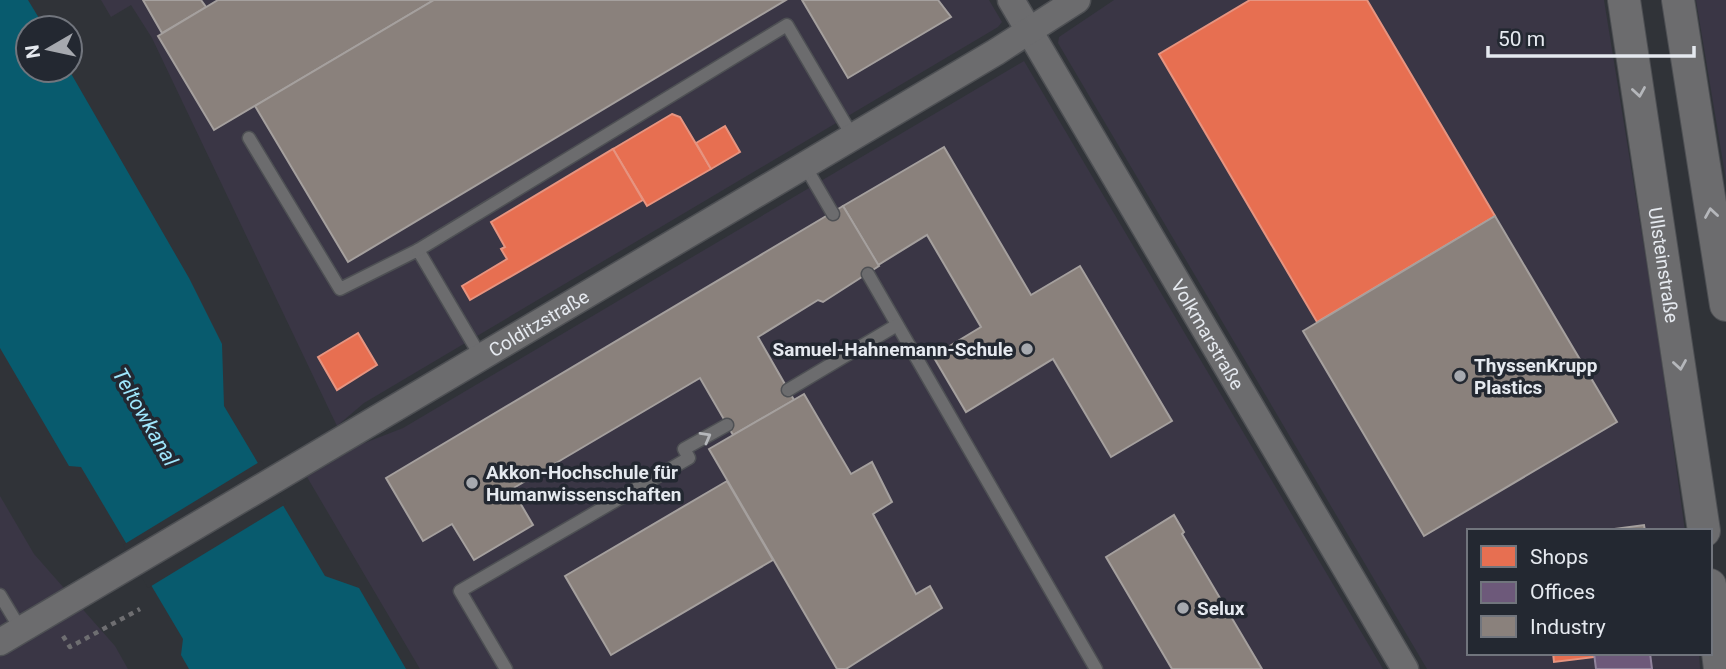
<svg xmlns="http://www.w3.org/2000/svg" width="1726" height="669" viewBox="0 0 1726 669" font-family="Roboto,sans-serif">
  <rect width="100%" height="100%" fill="#303338"/>
  <!-- industrial -->
  <g fill="#3a3645">
    <polygon points="101,0 989,0 1002,22 998,27 364,403 337,426 152,38 131,5 111,17"/>
    <polygon points="1114,0 1604,0 1656,322 1685,531 1469,531 1469,653 1699,653 1700,669 1427,669 1058,43 1059,37"/>
    <polygon points="1696,0 1726,0 1726,180"/>
    <polygon points="1024,61 1383,669 420,669 307,477 362,444 403,428"/>
    <polygon points="0,496 34,554 115,646 128,669 0,669"/>
  </g>
  <!-- water -->
  <polygon fill="#085b6e" points="0,0 28,0 45,28 28,28 28,70 69,70 189,278 222,344 224,406 325,576 359,588 406,669 189,669 181,655 183,639 81,467 69,466 0,348"/>
  <!-- pier -->
  <polygon fill="#303338" points="261,461 286,504 148,588 123,545"/>
  <!-- shops -->
  <g fill="#e76f51" stroke="#e69480" stroke-width="2">
    <polygon points="1250,0 1367,0 1495,216 1317,322 1159,54"/>
    <polygon points="672,114 680,117 711,169 647,206 613,149"/>
    <polygon points="725,126 740,152 711,169 696,143"/>
    <polygon points="613,149 643,200 470,300 462,286 507,259 501,249 505,247 491,222"/>
    <polygon points="358,333 377,365 337,390 318,357"/>
    <polygon points="1553,653 1594,653 1595,657 1554,662"/>
  </g>
  <!-- offices -->
  <polygon fill="#6d597a" stroke="#91849d" stroke-width="2" points="1594,653 1650,653 1652,669 1596,669"/>
  <!-- industry -->
  <g fill="#8a817c" stroke="#a5a09e" stroke-width="2">
    <polygon points="143,0 201,0 206,7 162,33"/>
    <polygon points="218,0 434,0 214,130 158,36"/>
    <polygon points="434,0 786,0 348,262 255,106"/>
    <polygon points="802,0 938,0 951,17 848,78"/>
    <polygon points="944,147 1031,295 1080,266 1172,421 1111,457 1053,359 966,412 933,356 981,327 927,235 878,265 843,206"/>
    <polygon points="843,206 879,266 823,302 818,300 758,337 794,400 733,435 700,378 512,489 533,525 474,560 452,524 423,541 386,478"/>
    <polygon points="1495,216 1617,422 1424,536 1303,331"/>
    <polygon points="804,394 851,474 872,462 892,502 873,514 916,594 930,586 942,608 846,669 837,669 709,449"/>
    <polygon points="727,481 773,560 611,655 565,576"/>
    <polygon points="1174,515 1184,532 1182,534 1262,669 1172,669 1116,574 1106,557"/>
    <polygon points="1644,525 1645,531 1599,531"/>
  </g>
  <g fill="none" stroke-linecap="round" stroke-linejoin="round">
    <!-- service casing -->
    <g stroke="#4e5054" stroke-width="15">
      <g id="service">
        <polyline points="249,138 340,289 418,250 481,357"/>
        <polyline points="805,166 833,214"/>
        <polyline points="418,250 787,25 853,137"/>
        <polyline points="868,274 1096,669"/>
        <polyline points="788,390 897,325"/>
        <polyline points="0,595 21,630"/>
        <polyline points="506,669 460,591 689,458 684,449 727,425"/>
      </g>
    </g>
    <!-- minor casing -->
    <g stroke="#4e5054" stroke-width="29">
      <g id="minor">
        <path id="s1" d="M1011,0L1405,669"/>
        <path id="s2" d="M0,642L996,52L1077,0"/>
      </g>
    </g>
    <!-- tertiary casing -->
    <g stroke="#4e5054" stroke-width="34">
      <g id="tertiary">
        <path id="s3" d="M1624,0L1704,531"/>
        <polyline points="1678,0 1726,305"/>
        <polyline points="1710,585 1720,669"/>
      </g>
    </g>
    <!-- path -->
    <polyline stroke="#6e6e71" stroke-width="4.5" stroke-dasharray="5 5" stroke-linecap="butt" points="63,636 70,647 140,609"/>
    <!-- service -->
    <use href="#service" stroke="#6c6c6e" stroke-width="12"/>
    <!-- minor -->
    <use href="#minor" stroke="#6c6c6e" stroke-width="26"/>
    <!-- tertiary -->
    <use href="#tertiary" stroke="#6c6c6e" stroke-width="32"/>
  </g>
  <!-- one-way arrows -->
  <defs><path id="oneway-chevron" d="M-2-3.5L2.5 0L-2 3.5" fill="none" stroke-width="1.6" stroke-linecap="round" stroke-linejoin="round" transform="scale(1.75)"/></defs>
  <g stroke="#b5b7bb">
    <use href="#oneway-chevron" transform="translate(1639 92) rotate(81)"/>
    <use href="#oneway-chevron" transform="translate(1711 213) rotate(-99)"/>
    <use href="#oneway-chevron" transform="translate(1680 365) rotate(81)"/>
    <use href="#oneway-chevron" transform="translate(706 437) rotate(-29)"/>
  </g>
  <!-- markers -->
  <g fill="#a6a9af" stroke="#232831" stroke-width="2.5">
    <circle cx="1027" cy="349" r="7"/>
    <circle cx="1460" cy="376" r="7"/>
    <circle cx="472" cy="483" r="7"/>
    <circle cx="1183" cy="608" r="7"/>
  </g>
  <g text-anchor="middle" dominant-baseline="central" stroke-width="7" stroke-linejoin="round" paint-order="stroke">
    <!-- street labels -->
    <g font-size="19" fill="#e5e9ef" stroke="#232831">
      <text stroke="none"><textPath href="#s3" startOffset="268">Ullsteinstraße</textPath></text>
      <text stroke="none"><textPath href="#s2" startOffset="626">Colditzstraße</textPath></text>
      <text stroke="none"><textPath href="#s1" startOffset="388">Volkmarstraße</textPath></text>
    </g>
    <!-- poi labels -->
    <g font-size="19" font-weight="bold" fill="#e5e9ef" stroke="#232831" text-anchor="start">
      <text x="1013" y="349" text-anchor="end">Samuel-Hahnemann-Schule</text>
      <text x="1474" y="365">ThyssenKrupp<tspan x="1474" dy="22">Plastics</tspan></text>
      <text x="486" y="472">Akkon-Hochschule für<tspan x="486" dy="22">Humanwissenschaften</tspan></text>
      <text x="1197" y="608">Selux</text>
    </g>
    <!-- water labels -->
    <g font-size="21" font-style="italic" fill="#9fe7fd" stroke="#232831">
      <text transform="translate(145 417) rotate(60)">Teltowkanal</text>
    </g>
  </g>
  <!-- legend -->
  <rect x="1467" y="529" width="245" height="126" fill="#232831" stroke="#71757d" stroke-width="2"/>
  <rect x="1481" y="546" width="35" height="21" fill="#e76f51" stroke="#71757d" stroke-width="2"/>
  <text x="1530" y="564" font-size="21" fill="#e5e9ef">Shops</text>
  <rect x="1481" y="582" width="35" height="21" fill="#6d597a" stroke="#71757d" stroke-width="2"/>
  <text x="1530" y="599" font-size="21" fill="#e5e9ef">Offices</text>
  <rect x="1481" y="616" width="35" height="21" fill="#8a817c" stroke="#71757d" stroke-width="2"/>
  <text x="1530" y="634" font-size="21" fill="#e5e9ef">Industry</text>
  <!-- north arrow -->
  <g transform="translate(49 49) rotate(261)"><circle r="33" fill="#232831" stroke="#71757d" stroke-width="2"/>
  <path d="M0-5L12 26L0 18L-12 26Z" fill="#a6a9af"/>
  <text y="-10" font-size="19" font-weight="bold" text-anchor="middle" fill="#e5e9ef">N</text>
  </g>
  <!-- scale -->
  <path d="M1488 46v10h206v-10" fill="none" stroke="#e5e9ef" stroke-width="3.5"/>
  <text x="1498" y="46" font-size="21" fill="#e5e9ef" stroke="#232831" stroke-width="5" paint-order="stroke">50 m</text>
</svg>
